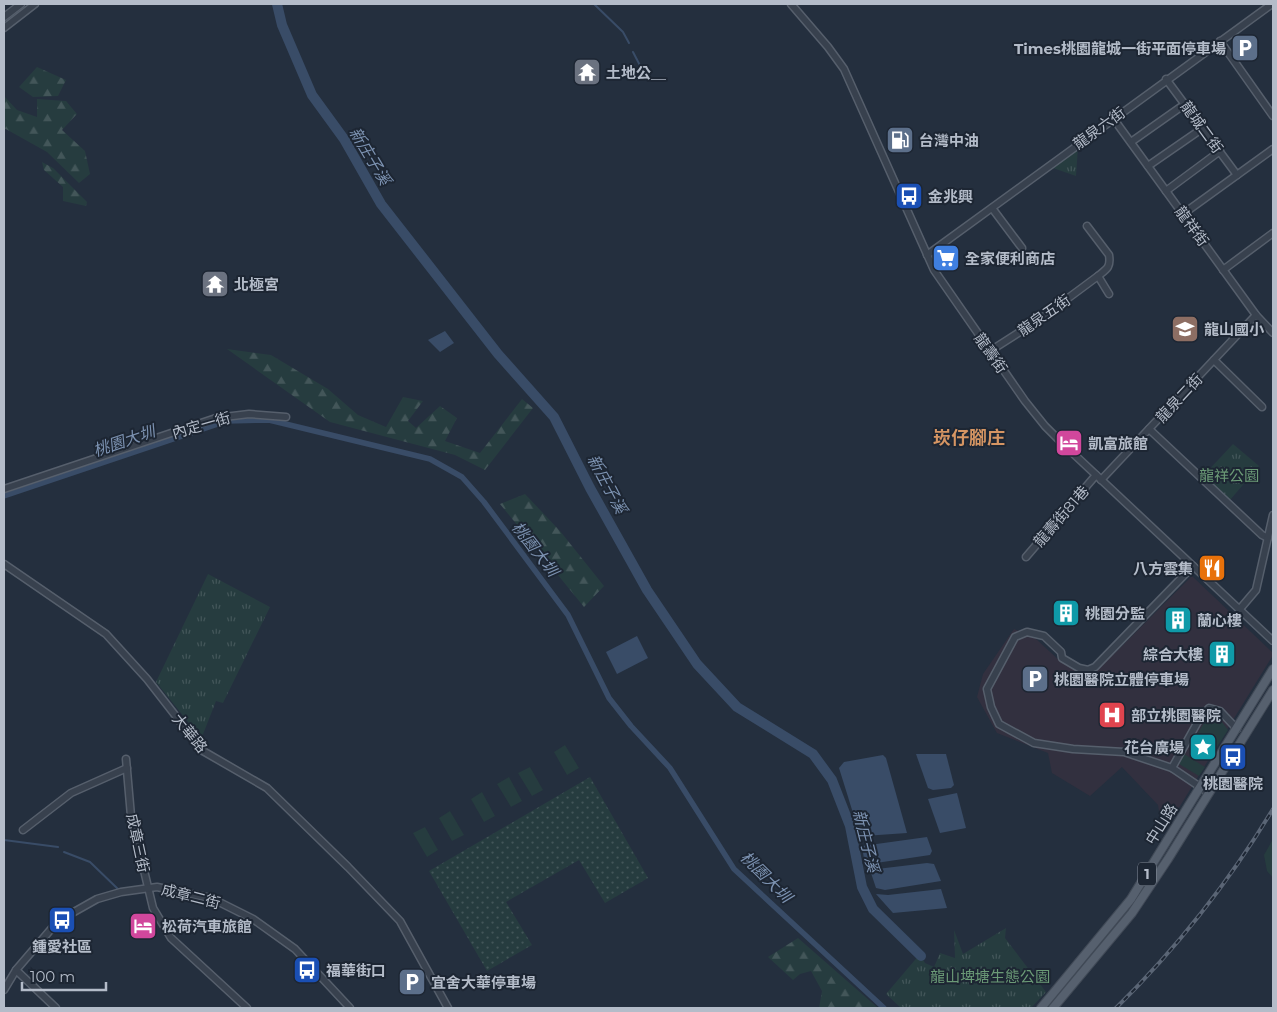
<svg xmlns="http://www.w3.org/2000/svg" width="1277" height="1012" viewBox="0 0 1277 1012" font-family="Montserrat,'Noto Sans TC',sans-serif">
  <defs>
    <pattern id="grass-dots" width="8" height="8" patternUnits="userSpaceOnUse" patternTransform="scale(1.25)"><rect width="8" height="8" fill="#263c3f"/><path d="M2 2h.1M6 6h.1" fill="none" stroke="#435659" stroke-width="1.8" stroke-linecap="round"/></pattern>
    <pattern id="forest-firs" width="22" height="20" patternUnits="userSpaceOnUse" patternTransform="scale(1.25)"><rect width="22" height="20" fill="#263c3f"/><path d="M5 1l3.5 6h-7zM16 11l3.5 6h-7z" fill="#435659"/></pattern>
    <pattern id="park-tufts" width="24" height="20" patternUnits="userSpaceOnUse" patternTransform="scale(1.25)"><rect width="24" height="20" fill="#263c3f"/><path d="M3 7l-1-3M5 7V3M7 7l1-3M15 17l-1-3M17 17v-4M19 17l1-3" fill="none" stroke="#435659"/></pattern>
  </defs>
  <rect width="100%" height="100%" fill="#242f3e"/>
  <!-- medical -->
  <polygon fill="#32303f" points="1192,576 1273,653 1273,655 1169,824 1160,817 1158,805 1122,767 1090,796 1052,773 1048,753 997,733 977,697 983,674 1014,629 1035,638 1061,662 1089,675 1116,652"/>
  <!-- grass -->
  <polygon fill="url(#grass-dots)" points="590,777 648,878 605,903 579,860 506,902 532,945 487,971 429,871"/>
  <!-- forest -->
  <g fill="url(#forest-firs)">
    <polygon points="37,67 66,80 58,96 33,97 19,87"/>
    <polygon points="4,96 17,110 37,117 37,99 66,101 77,114 62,130 85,151 90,174 79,183 47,152 4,128"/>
    <polygon points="42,162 53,168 87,202 86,206 63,201 63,187 44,170"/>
    <polygon points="227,349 271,355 328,389 358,415 386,427 403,397 423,401 408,421 416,428 440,406 457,418 445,441 480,453 522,399 533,408 485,470 455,455 330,422"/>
    <polygon points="525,494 560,531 604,586 584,607 500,504"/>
    <polygon points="798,938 878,1008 819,1008 822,991 811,971 800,974 793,980 768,957"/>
  </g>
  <!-- park -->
  <g fill="url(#park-tufts)">
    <polygon points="1078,147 1076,176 1050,167"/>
    <polygon points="1233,444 1259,466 1230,500 1203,476"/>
    <polygon points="208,574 270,607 223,703 216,701 200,742 189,723 156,682"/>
    <polygon points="1006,928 1005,938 1046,992 1031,1008 901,1008 886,994 920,954 925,963 934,967 940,953 955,958 954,930 963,954"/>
  </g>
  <!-- garden -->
  <g fill="#263c3f">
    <polygon points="1216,714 1228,730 1213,753 1193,741 1209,715"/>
    <polygon points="565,745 579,768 567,775 554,752"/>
    <polygon points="1184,754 1205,767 1199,776 1179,764"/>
    <polygon points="530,767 543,790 532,796 518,773"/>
    <polygon points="509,777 522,801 511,807 497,784"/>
    <polygon points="482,792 495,816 484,822 471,799"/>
    <polygon points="450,811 464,835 452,841 439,818"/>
    <polygon points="425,827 438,850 427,857 413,833"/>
    <polygon points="1273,839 1273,878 1267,871 1264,855"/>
  </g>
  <!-- water -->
  <g fill="#394c67">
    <polygon points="445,331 454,343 440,352 428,340"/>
    <polygon points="637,636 648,658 617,674 606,652"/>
    <polygon points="916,754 946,754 954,785 951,788 933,790 928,788"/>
    <polygon points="883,755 886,758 907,833 864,836 858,829 839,768 844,762"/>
    <polygon points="957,793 966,828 940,833 928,799"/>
    <polygon points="927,837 932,851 930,855 876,863 867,863 864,859 862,846"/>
    <polygon points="927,863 934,864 941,881 885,890 876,888 871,873 877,869"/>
    <polygon points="941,889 947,908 893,913 876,894 888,895"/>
  </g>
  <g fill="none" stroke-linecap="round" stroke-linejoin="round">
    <!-- stream -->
    <g stroke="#394c67" stroke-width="2">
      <polyline points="594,4 623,32 629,43"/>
      <polyline points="633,52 646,77"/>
      <polyline points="4,840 58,847"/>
      <polyline points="64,852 90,862 120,891"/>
    </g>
    <!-- canal -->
    <polyline stroke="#394c67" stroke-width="5.5" points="4,496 227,421 269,420 430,459 462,477 484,502 568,615 609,698 631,726 670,768 734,869 884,1008"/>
    <!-- river -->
    <polyline stroke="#394c67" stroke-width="10" points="277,4 282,25 312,95 344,139 381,204 498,354 554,417 590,488 647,590 697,664 737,707 813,754 832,780 850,826 862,887 873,909 921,956"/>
    <!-- minor casing -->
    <g stroke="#565f6c" stroke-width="9">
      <g id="minor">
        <polyline points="791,4 828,47 844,69 934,270 1025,401 1045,426 1062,443 1273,641"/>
        <polyline points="4,17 21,4"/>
        <polyline points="4,28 35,4"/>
        <polyline points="1220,41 1273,116"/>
        <polyline points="1166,79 1237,175"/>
        <polyline points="1113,118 1256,315 1273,333"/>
        <polyline points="1131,142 1185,104"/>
        <polyline points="1148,166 1203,128"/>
        <polyline points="1166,191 1220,151"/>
        <polyline points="992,208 1022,248"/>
        <polyline points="1183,214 1273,149"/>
        <path d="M1087,226L1109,255C1111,267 1107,269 1098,276"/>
        <polyline points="927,255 1272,4"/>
        <polyline points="1223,270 1273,233"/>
        <polyline points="990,351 1040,319 1098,276 1109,294"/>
        <polyline points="1214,360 1262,407"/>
        <polyline points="1149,429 1262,535 1268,538"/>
        <polyline points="1101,480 1256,315"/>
        <polyline points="4,489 216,418 249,414 286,417"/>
        <polyline points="1026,557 1096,475"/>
        <polyline points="4,564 106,634 147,679 203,751 267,788 348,867 400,921 448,1008"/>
        <polyline points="1193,566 1095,667 1088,670 1079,668 1062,658 1061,652 1044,636 1027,632 1015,637 987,689 991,707 999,724 1034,743 1073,749 1124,752 1172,768 1209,793"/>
        <polyline points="1239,610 1256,590 1273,515"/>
        <polyline points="126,759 131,816 153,908 171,938 247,1008"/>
        <polyline points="1172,768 1200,718 1209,708 1220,711 1237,729"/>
        <polyline points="23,830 71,793 127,768"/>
        <polyline points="16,970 56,1008"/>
        <polyline points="4,990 16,970 58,921 97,899 121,892 157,887 211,898 253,919 295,949 350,1008"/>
      </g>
    </g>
    <!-- major casing -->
    <g stroke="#414a57" stroke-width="10">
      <g id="major">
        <polyline points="1041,1008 1131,899 1273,669"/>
        <polyline points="1053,1008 1132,913 1168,859 1273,690"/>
      </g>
    </g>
    <!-- minor -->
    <use href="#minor" stroke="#38414e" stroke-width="6"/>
    <!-- major -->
    <use href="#major" stroke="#56606e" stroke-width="8"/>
    <!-- rail casing -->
    <g stroke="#5a6575" stroke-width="4">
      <path id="rail" d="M1116,1008C1177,948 1229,882 1273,809"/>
    </g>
    <!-- rail -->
    <use href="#rail" stroke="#1d2633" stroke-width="2" stroke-dasharray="5.5" stroke-linecap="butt"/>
  </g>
  <!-- icons -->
  <defs>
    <g id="parking-square" transform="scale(1.4375)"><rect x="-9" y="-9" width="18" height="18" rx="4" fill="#5c6f8a" stroke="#1d2633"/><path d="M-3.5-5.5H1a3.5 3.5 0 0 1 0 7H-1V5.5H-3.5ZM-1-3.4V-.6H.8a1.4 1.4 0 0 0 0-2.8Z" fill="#fff"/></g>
    <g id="temple-square" transform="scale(1.4375)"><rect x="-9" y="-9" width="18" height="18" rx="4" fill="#6b7280" stroke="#1d2633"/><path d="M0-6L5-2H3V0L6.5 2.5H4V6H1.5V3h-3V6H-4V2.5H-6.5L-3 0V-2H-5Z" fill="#fff"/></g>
    <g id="fuel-square" transform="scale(1.4375)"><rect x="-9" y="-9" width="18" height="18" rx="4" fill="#5c6f8a" stroke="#1d2633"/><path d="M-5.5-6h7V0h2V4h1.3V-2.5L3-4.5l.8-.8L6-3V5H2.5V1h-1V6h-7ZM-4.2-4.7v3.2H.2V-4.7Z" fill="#fff"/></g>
    <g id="bus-square" transform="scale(1.4375)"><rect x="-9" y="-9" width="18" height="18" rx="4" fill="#1a4fb4" stroke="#1d2633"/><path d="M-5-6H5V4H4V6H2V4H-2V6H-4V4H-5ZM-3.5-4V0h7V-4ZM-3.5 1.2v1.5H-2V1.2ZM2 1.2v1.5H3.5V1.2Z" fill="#fff"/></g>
    <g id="supermarket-square" transform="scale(1.4375)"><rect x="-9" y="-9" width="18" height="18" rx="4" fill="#3f7fe0" stroke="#1d2633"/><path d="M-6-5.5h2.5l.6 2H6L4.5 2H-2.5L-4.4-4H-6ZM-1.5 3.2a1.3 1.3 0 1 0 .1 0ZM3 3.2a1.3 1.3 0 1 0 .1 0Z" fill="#fff"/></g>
    <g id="school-square" transform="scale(1.4375)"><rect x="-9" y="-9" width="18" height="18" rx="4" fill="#8d6e63" stroke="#1d2633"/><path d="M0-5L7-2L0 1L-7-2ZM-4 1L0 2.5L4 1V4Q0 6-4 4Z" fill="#fff"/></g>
    <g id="hotel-square" transform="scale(1.4375)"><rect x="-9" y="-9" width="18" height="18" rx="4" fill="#d1479c" stroke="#1d2633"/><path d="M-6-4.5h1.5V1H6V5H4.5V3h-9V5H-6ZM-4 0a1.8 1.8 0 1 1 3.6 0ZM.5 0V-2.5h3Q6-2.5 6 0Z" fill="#fff"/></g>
    <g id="restaurant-square" transform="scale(1.4375)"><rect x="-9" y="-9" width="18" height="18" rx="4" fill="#e8710a" stroke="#1d2633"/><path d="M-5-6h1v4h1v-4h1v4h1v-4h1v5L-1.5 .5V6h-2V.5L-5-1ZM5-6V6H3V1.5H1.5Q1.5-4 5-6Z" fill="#fff"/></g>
    <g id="building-square" transform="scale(1.4375)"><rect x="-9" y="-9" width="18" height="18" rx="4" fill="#0f9aa8" stroke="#1d2633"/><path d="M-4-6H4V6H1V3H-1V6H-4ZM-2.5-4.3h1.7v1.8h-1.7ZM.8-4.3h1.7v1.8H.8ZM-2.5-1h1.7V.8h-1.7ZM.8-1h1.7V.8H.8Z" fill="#fff"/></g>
    <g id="hospital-square" transform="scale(1.4375)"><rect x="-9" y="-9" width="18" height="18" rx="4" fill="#e0444e" stroke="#1d2633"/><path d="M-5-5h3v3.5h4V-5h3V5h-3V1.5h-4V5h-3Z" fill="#fff"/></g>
    <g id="sight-square" transform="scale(1.4375)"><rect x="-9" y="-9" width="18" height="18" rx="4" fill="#0f9aa8" stroke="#1d2633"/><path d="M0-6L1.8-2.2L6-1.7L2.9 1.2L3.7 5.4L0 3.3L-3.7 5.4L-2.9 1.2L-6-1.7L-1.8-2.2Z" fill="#fff"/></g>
  </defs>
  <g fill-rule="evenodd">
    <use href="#parking-square" x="1245" y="48"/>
    <use href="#temple-square" x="587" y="72"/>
    <use href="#fuel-square" x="900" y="140"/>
    <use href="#bus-square" x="909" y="196"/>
    <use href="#supermarket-square" x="946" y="258"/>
    <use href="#temple-square" x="215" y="284"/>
    <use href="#school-square" x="1185" y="329"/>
    <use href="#hotel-square" x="1069" y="443"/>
    <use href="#restaurant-square" x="1212" y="568"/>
    <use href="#building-square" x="1066" y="613"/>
    <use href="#building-square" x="1178" y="620"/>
    <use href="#building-square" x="1222" y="654"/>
    <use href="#parking-square" x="1035" y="679"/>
    <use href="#hospital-square" x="1112" y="715"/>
    <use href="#sight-square" x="1203" y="747"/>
    <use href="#bus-square" x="1233" y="757"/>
    <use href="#bus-square" x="62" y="920"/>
    <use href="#hotel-square" x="143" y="926"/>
    <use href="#bus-square" x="307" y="970"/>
    <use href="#parking-square" x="412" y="982"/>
  </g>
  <g text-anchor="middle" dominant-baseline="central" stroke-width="4" stroke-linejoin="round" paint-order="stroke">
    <!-- shield labels -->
    <rect fill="#1d2633" stroke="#878f9c" stroke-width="1" x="1138" y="862.5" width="18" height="23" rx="4"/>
    <g font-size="14" font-weight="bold" fill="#b4bcc9">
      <text x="1147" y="874">1</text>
    </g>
    <!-- poi labels -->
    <g font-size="15" font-weight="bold" fill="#b4bcc9" stroke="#1d2633" text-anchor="start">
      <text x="1226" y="48" text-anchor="end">Times桃園龍城一街平面停車場</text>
      <text x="606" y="72">土地公＿</text>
      <text x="919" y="140">台灣中油</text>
      <text x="928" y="196">金兆興</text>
      <text x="965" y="258">全家便利商店</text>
      <text x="234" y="284">北極宮</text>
      <text x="1204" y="329">龍山國小</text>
      <text x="1088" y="443">凱富旅館</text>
      <text x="1193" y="568" text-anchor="end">八方雲集</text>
      <text x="1085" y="613">桃園分監</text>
      <text x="1197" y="620">蘭心樓</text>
      <text x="1203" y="654" text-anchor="end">綜合大樓</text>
      <text x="1054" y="679">桃園醫院立體停車場</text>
      <text x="1131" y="715">部立桃園醫院</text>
      <text x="1184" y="747" text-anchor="end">花台廣場</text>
      <text x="1233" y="783" text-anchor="middle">桃園醫院</text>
      <text x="162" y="926">松荷汽車旅館</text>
      <text x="62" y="946" text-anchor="middle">鍾愛社區</text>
      <text x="326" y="970">福華街口</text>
      <text x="431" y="982">宜舍大華停車場</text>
    </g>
    <!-- street labels -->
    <g font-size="15" fill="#b4bcc9" stroke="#1d2633">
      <text transform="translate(1202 127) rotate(54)">龍城二街</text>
      <text transform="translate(1099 128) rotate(-36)">龍泉六街</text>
      <text transform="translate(1192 226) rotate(54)">龍祥街</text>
      <text transform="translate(1044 315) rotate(-35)">龍泉五街</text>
      <text transform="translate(991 353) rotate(55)">龍壽街</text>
      <text transform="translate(1179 398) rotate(-47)">龍泉二街</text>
      <text transform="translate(201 425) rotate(-16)">內定一街</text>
      <text transform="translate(1061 516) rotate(-49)">龍壽街81巷</text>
      <text transform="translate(190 733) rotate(51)">大華路</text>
      <text transform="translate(1161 824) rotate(-58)">中山路</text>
      <text transform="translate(138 843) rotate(78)">成章三街</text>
      <text transform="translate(191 896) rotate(14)">成章二街</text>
    </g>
    <!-- park labels -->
    <g font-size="15" fill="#6b9a76" stroke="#1d2633">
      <text x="1229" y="475">龍祥公園</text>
      <text x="990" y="976">龍山埤塘生態公園</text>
    </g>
    <!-- water labels -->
    <g font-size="16" font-style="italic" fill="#7c92b1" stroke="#1d2633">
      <text transform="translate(370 156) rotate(59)">新庄子溪</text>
      <text transform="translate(124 441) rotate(-19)">桃園大圳</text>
      <text transform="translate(607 484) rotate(62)">新庄子溪</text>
      <text transform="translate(535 549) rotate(52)">桃園大圳</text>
      <text transform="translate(866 841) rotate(76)">新庄子溪</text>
      <text transform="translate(766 877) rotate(45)">桃園大圳</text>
    </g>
    <!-- quarter labels -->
    <g font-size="18" font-weight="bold" fill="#d59563" stroke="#1d2633">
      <text x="969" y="438">崁仔腳庄</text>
    </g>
  </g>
  <!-- border -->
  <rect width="1277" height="1012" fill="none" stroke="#b4bcc9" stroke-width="10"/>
  <!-- scale -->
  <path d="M22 982v8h84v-8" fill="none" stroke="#b4bcc9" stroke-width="2.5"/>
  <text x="30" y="982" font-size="15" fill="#b4bcc9" stroke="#1d2633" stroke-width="4" paint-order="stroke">100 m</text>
</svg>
